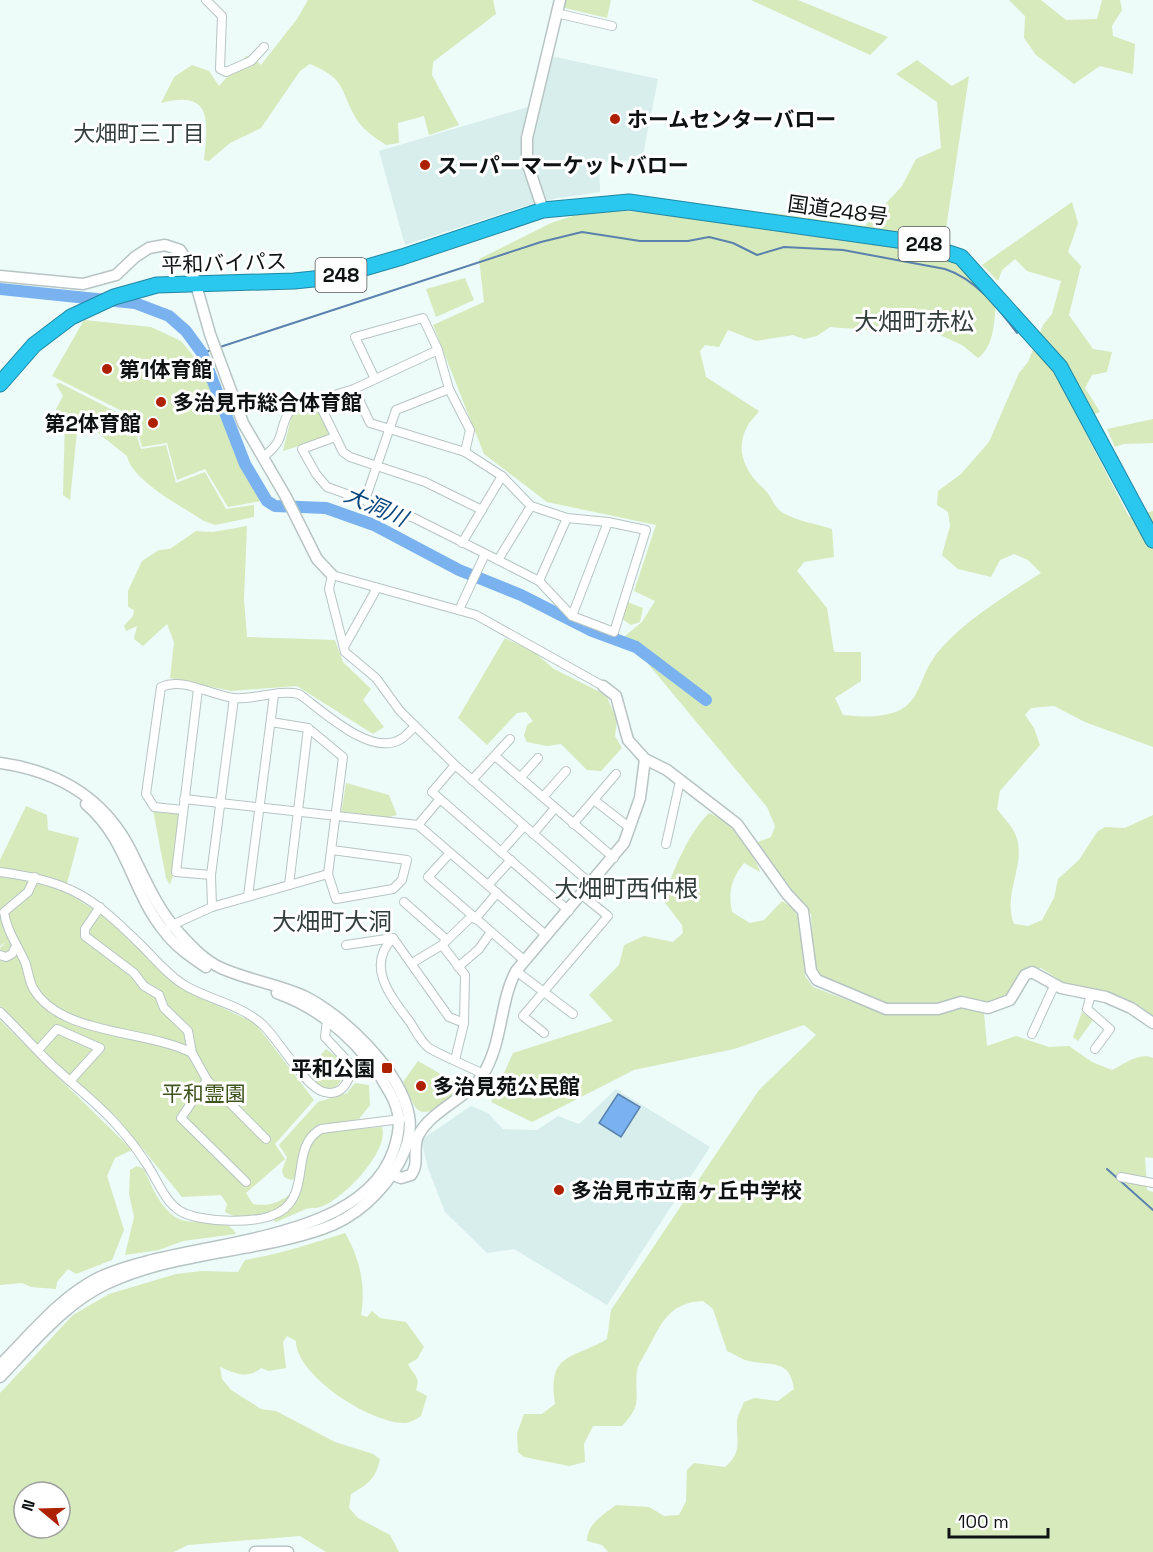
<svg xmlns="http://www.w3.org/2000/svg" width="1153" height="1552" viewBox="0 0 1153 1552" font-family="'Space Grotesk','Noto Sans JP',sans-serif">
  <rect width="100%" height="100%" fill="#edfbf9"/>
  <!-- built -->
  <g fill="#d7eeec">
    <polygon points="551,56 658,79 642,160 599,161 600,192 553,199 519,208 405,245 379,151 528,107 540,109"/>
    <polygon points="616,1089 710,1147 607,1305 514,1249 487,1253 445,1212 428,1168 421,1140 471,1106 488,1113 503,1129 537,1130 558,1116 579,1124"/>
  </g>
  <!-- green -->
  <g fill="#d6eabc" fill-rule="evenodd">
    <path d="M308,0H493L496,14L433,62L432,75L459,125L429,135L424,116L398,123L399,143L386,145C375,137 365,132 357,120C339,90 348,80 310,64L300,71L261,128L230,143L209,161L204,160C208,121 213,89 161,103L174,77L192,65L209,71L219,86L246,56H251L261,65L297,19Z"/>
    <polygon points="563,0 611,0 607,18 561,7"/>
    <polygon points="751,0 798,0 888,37 870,55"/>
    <polygon points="1009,0 1041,0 1066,20 1097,19 1102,0 1120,0 1122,10 1112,26 1113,36 1135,44 1133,74 1100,66 1074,84 1036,55 1024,38 1025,16"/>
    <path d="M917,60L952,86L969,76L942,255L959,263L996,301C994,321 995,345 978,358L962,345L938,334L891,321L869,330L830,327L817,336L804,339L793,335L756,341L728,330L719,347L705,345L700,351L706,377L759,411C756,416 750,421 748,425C734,449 745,472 763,488C771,494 773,507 783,513C797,521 817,524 832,529L834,557L804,562L797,571L827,608L834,652H861V681L835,698L843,715C860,717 881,718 898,711C920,701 920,677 933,659C955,626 1007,595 1041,573L1028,560L1014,554L1000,560L991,577L958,569L942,555L950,526L948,512L937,505L938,491L961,474L989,442L1019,373L1028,362L1043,325L1052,314L1061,281L1027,271L1015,259L1002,270L998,281L982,265L1072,202L1078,223L1068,252L1081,266L1069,315L1093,349L1112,352L1107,372L1092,375L1085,388L1100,412L1079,420L1129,517L1153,511V747L1085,722L1054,706L1031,708L1025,715L1034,728L1040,745L1000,791L997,809C1003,817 1013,827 1016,836C1027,864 1002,893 1014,924L1028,926L1042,920L1054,898L1058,879L1079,860L1097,832L1105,827L1125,828L1153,815V1019L1121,998L1102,990L1066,984L1041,968L1027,969L1005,998L993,1004L887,1005L824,979L815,970L811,914L789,889L758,842L771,837L775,826L767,807L625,636L642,622L655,601L634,591L656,525L547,502L484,454L433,325L484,302L479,259L551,223L585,212L627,211L698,217L773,213L865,226L902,186L916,159L941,148L937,102L896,74Z"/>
    <polygon points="465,278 474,300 436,317 426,289"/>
    <polygon points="84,320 151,327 181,341 201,365 214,386 243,463 261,501 228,507 205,469 177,480 167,443 142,447 134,417 52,376"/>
    <path d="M60,383L132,420L141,449L166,445L176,483L205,472L226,509L254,505V517L215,525L204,521C183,507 132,481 127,456L83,421L78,422L70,500L63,495L65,419L53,415L63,396L56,384Z"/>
    <polygon points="315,405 329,430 327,437 283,451 292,414"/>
    <polygon points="1153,419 1153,443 1123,444 1115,447 1107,429"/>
    <polygon points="247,526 244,599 247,637 335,640 343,662 371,689 363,700 384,727 373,734 297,686 231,691 170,678 174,642 167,624 143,646 134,639 137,626 126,631 124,626 133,616 134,610 128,607 128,591 142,561 159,550 170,549 196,531 213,532"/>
    <polygon points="627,602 643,608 640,622 631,625 622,619"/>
    <polygon points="505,638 534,652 554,669 606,695 617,720 615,736 622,748 601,771 587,770 561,744 547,746 527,742 524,736 527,725 533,721 526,712 517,713 487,745 458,718"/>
    <polygon points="346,783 389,795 397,815 386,818 341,813"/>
    <path d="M26,806L47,815L48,830L79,838L65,891L102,915L184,990L255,1023L314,1100L275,1144L285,1159L246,1193L253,1204C270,1207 280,1202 293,1192C285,1219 247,1224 225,1212L227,1204L221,1195L182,1197L116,1116L42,1052L0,1009V948L7,941L0,946V860Z"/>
    <polygon points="153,810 176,812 180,816 173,876 170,885 166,878"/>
    <path d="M709,813C733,823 752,848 760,872L744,863C731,879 728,892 732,912L750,923L764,920L782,901L793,908L800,921L805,976L813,987L884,1014L964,1007L984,1012L987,1046L1016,1036L1049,1047L1069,1046L1092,1062L1112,1070C1125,1064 1139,1052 1153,1058V1158L1145,1157L1147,1190L1153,1192V1552H608L602,1545L587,1541C587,1524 603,1515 616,1505L649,1507L664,1516L679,1515L686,1501L687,1470L694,1463L725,1467C743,1452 736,1441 737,1420C738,1414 742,1408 744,1402L755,1398L778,1401L794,1389C790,1356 767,1367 745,1360C739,1358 733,1353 727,1351L713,1309L703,1301C669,1302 661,1324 647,1350C644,1356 638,1364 637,1371C634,1398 644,1403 622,1426H593L584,1444L585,1462L569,1466L524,1457L518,1452L517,1433L524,1414H542L555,1404C547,1352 572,1360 607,1339L611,1310L759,1090L816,1035L804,1025L734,1049L634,1070L532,1122L491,1102L513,1053L613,1021L589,995L619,965L624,945L644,936L673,942L683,933L682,925L663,900C673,871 687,835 709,813Z"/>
    <polygon points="1082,1012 1093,1020 1078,1041 1073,1037"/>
    <polygon points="0,1020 132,1150 115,1158 107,1176 124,1230 112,1260 76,1274 68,1269 57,1282 56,1289 31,1287 22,1283 0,1285"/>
    <path d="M326,1049L342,1061L346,1070C336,1096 321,1095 305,1073Z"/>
    <path d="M418,1061L465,1088C456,1095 427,1122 416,1108C411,1101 408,1090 403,1082Z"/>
    <polygon points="355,1083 369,1085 370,1105 359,1119 313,1130 303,1145 295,1178 291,1180 284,1177 282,1170 287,1157 279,1145 318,1102 347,1093"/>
    <path d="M382,1127C390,1151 342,1201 320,1207C315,1209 311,1207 306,1209C296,1213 286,1218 276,1222L273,1219L291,1207L313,1138L323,1132Z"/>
    <path d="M137,1166L144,1169C152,1187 160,1209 179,1219C196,1227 226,1214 236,1234L183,1241L159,1250L125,1255L134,1217L129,1194L130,1170Z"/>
    <path d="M345,1233C360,1258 366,1286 361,1315L367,1317L372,1311L380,1318L406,1322L424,1347L417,1359L408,1364C413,1375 421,1376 416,1390L427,1396L421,1416C416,1419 410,1423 405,1423C372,1424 296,1376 296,1341L287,1336L283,1342L286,1368L269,1371L261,1368C247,1380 235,1373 220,1367L222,1379L231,1390L261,1409L276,1411L335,1442L373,1454L380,1459C376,1479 368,1484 351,1494L349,1508L358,1518L390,1535L399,1552H326L300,1536L188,1545L174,1552H0V1393L73,1315L109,1294L176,1274L202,1271L238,1272L245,1260C279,1254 311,1244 345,1233ZM24,1492H60V1528H24Z"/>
  </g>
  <!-- water -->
  <polygon fill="#7ab2f0" stroke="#5a82ad" stroke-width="1.5" points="618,1094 640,1107 621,1137 599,1123"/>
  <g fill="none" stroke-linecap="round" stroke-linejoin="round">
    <!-- stream -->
    <g stroke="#5a82ad" stroke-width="2">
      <path d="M220,347L541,242L582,232L640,241H688L709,237L733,243L757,255L784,247L843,250L945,269C976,279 998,308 1017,333"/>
      <polyline points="202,353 212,350"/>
      <polyline points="1107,1169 1153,1210"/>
    </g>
    <!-- river -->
    <polyline stroke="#7ab2f0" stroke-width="12" points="0,289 135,303 169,316 186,331 202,353 245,464 267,501 275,506 326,508 374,525 459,570 521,595 590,630 636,647 706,700"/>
    <!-- street casing -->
    <g stroke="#b7c4c3" stroke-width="10">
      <g id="street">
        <polyline points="206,0 222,16 220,69 226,72 251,61 264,47"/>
        <polyline points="556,13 612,26"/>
        <polyline points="375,379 355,337 423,318 438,350 449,389 470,430 465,452"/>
        <polyline points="317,399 343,452 350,457 425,482 482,510"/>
        <polyline points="335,437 302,449 316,474 327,487 414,518 498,560 539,581 572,616 614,632 646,530 608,522 567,518 531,506 502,476 465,452 370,423 354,389"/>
        <path d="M263,457C289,438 276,428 292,408L354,389L438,350"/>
        <polyline points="365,500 396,410 449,389"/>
        <polyline points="462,543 502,476"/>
        <polyline points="498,560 531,506"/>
        <polyline points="539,581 567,518"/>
        <polyline points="459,610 485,554"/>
        <polyline points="572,616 608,522"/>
        <polyline points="344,647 377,588"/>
        <polyline points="198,689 176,872 211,875"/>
        <polyline points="271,722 308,728 343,757 328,874 336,899 393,889 402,880 407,860 332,850"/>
        <polyline points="495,756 614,858"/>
        <polyline points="455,765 432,792 569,911"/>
        <polyline points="520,778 538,758"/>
        <polyline points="472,780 510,739"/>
        <polyline points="543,797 566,771"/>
        <polyline points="184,799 418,825 547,936"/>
        <polyline points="594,800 630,828"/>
        <path d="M183,810L154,807L146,794L161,687C184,677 209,695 234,698C255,700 278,689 299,694C322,710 371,758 401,739C406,736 411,730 415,726"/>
        <polyline points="573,824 616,774"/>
        <polyline points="418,825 440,799"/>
        <polyline points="533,834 555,808"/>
        <polyline points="666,844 680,781"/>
        <polyline points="501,852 524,826"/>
        <polyline points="450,853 428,877 525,961"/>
        <path d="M0,872C72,882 91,896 142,946C156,960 169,976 186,986C210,1000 242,1005 263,1025C279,1040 305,1087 324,1092C342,1097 351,1080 351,1065L325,1037L327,1020"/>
        <path d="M35,877L28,892L4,912C7,932 17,944 25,962C28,970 29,981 33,988C60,1036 146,1029 192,1053L207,1080L266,1139"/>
        <polyline points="591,884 455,765 400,711 376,678 345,652 329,589 332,575 476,615 603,686"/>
        <polyline points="289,885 308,728"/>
        <polyline points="488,885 511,860"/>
        <polyline points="248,896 274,695"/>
        <polyline points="404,902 447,940"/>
        <polyline points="100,907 85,929 85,936 134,973 144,986 159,995 164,1008 188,1031 192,1053"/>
        <polyline points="212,907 211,875 234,698"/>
        <polyline points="475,919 497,893"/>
        <polyline points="170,926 212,907 328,874"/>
        <path d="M393,938C365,966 391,997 410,1022C415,1030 421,1042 429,1048C446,1058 466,1065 483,1074"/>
        <polyline points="346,945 393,938 449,1017 464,1023"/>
        <polyline points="442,945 465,975 464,1023 455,1060"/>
        <polyline points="0,955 6,957 12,954 16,946"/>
        <polyline points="412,963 442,945 472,916"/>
        <polyline points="458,967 479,949 491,932"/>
        <polyline points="516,971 573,1014"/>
        <polyline points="1091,994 1087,1009 1110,1029 1095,1049"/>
        <path d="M0,1012C18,1029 33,1047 51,1064C72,1084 96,1102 115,1123C126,1135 137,1149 146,1163C156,1177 164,1201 180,1211C200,1223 261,1225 281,1211C311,1192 290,1146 321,1129L401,1119"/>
        <polyline points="544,1033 523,1016 608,916 582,895"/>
        <polyline points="1032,1034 1055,984"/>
        <polyline points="38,1050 57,1029 100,1048 70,1081"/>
        <polyline points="207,1080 181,1118 246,1182"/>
        <polyline points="1121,1177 1153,1183"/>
      </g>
    </g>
    <!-- secondary casing -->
    <g stroke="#b7c4c3" stroke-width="13">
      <g id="secondary">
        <polyline points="543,210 527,162 527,138 560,0"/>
        <polyline points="0,276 83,284 116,275 135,257 149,248 165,245 180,250 191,267 210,334 243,423 286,497 317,559 332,575"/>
        <polyline points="603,686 616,696 628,740 645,759 667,770 737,824 787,894 803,911 811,971 817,980 886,1009 938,1009 961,1002 988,1008 1010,1000 1025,975 1032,972 1061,988 1106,997 1131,1008 1153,1023"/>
        <path d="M0,763C57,771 103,797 130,849C145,879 157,909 180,934C192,947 204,960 221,968C248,980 277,984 304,996C343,1015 401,1071 409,1116C412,1132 407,1148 399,1163C383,1192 355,1218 322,1229C252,1253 173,1252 106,1284C64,1304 32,1344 0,1377"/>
        <path d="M86,804C128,840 131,890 164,931C175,946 191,957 206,967"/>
        <path d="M386,1172L401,1178L411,1175C420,1163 412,1149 418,1136C431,1110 466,1099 482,1076C503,1044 499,1003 516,971L624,843L640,798L645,759"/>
        <path d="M0,1365C30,1335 59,1298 98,1278C181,1238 361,1249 394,1149C401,1128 401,1112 390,1093C366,1048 325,1010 277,993"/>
        <polyline points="255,1552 288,1552"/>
      </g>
    </g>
    <!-- highway casing -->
    <g stroke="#2088a2" stroke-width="17">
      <polyline id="highway" points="0,384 34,345 71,317 114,297 157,285 294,281 333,277 402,257 543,210 629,202 919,243 961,257 1060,367 1153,540"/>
    </g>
    <!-- street -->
    <use href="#street" stroke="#fff" stroke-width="8"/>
    <!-- secondary -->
    <use href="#secondary" stroke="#fff" stroke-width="10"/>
    <!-- highway -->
    <use href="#highway" stroke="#2ac7ef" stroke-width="15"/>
  </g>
  <!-- markers -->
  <g fill="#ad2000" stroke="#fff" stroke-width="2">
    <circle cx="615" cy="119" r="6"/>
    <circle cx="425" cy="165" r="6"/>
    <circle cx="107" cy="369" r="6"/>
    <circle cx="161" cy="402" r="6"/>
    <circle cx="153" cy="423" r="6"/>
    <rect x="381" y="1062" width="12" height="12" rx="3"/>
    <circle cx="421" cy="1086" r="6"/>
    <circle cx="559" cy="1190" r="6"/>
  </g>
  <g text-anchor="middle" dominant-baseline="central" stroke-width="6" stroke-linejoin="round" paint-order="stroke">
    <!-- shield labels -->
    <g fill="#fff" stroke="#565959" stroke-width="1.5">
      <rect x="898.5" y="227" width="51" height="34" rx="4.5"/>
      <rect x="315.5" y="258" width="51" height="34" rx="4.5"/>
    </g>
    <g font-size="20" font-weight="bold" fill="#0e1212">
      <text x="924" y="244">248</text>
      <text x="341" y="275">248</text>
    </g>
    <!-- poi labels -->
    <g font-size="21" font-weight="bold" fill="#0e1212" stroke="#fff" text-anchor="start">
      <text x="627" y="119">ホームセンターバロー</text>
      <text x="437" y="165">スーパーマーケットバロー</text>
      <text x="119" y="369">第1体育館</text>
      <text x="173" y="402">多治見市総合体育館</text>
      <text x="141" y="423" text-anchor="end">第2体育館</text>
      <text x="375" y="1068" text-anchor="end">平和公園</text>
      <text x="433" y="1086">多治見苑公民館</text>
      <text x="571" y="1190">多治見市立南ヶ丘中学校</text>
    </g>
    <!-- street labels -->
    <g font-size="21" fill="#0e1212" stroke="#fff">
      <text transform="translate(838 210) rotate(8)">国道248号</text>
      <text transform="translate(224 263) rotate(-2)">平和バイパス</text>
    </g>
    <!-- park labels -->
    <g font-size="21" fill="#3f531c" stroke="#fff">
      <text x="204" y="1093">平和霊園</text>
    </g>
    <!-- neighbourhood labels -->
    <g font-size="22" fill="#333e3d" stroke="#fff">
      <text x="139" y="133">大畑町三丁目</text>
    </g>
    <!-- water labels -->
    <g font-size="22" font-style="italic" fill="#09467e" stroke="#fff">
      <text transform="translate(376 506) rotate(24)">大洞川</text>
    </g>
    <!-- quarter labels -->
    <g font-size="24" fill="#333e3d" stroke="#fff">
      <text x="914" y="321">大畑町赤松</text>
      <text x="626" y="888">大畑町西仲根</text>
      <text x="332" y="921">大畑町大洞</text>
    </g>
  </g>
  <!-- north arrow -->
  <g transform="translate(42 1510) rotate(289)"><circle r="28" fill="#ffffff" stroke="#9fa0a0" stroke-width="1.5"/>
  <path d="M0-4.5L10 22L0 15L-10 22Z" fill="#ad2000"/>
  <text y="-9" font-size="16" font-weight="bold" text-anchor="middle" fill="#0e1212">N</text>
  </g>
  <!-- scale -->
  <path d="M949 1528v9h99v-9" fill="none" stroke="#0e1212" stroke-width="3"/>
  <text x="958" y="1528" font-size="18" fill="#0e1212" stroke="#ffffff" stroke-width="4.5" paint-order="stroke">100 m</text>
</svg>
